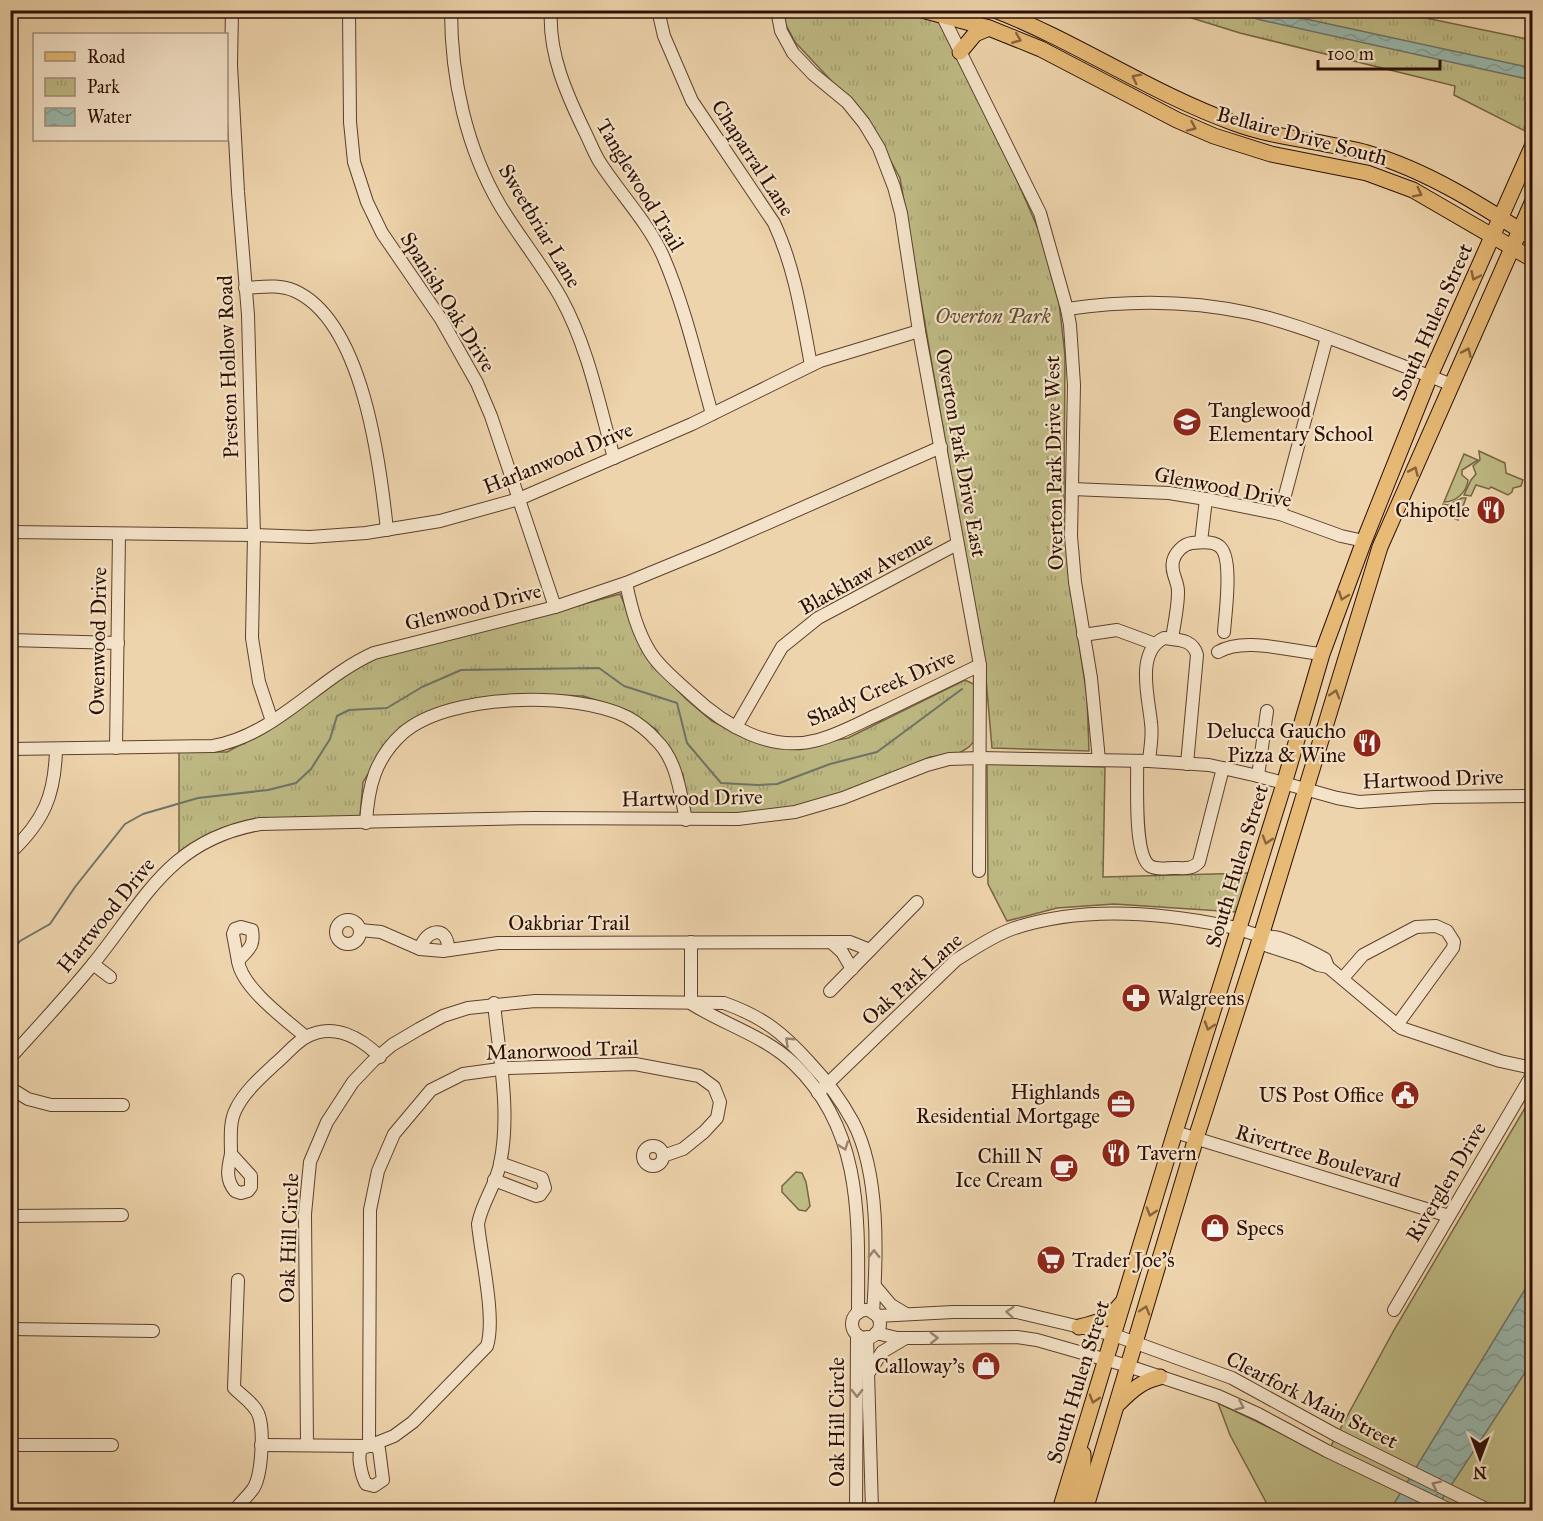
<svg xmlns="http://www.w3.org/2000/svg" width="1543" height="1521" viewBox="0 0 1543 1521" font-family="'IM FELL Great Primer',serif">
  <defs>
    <pattern id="park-tufts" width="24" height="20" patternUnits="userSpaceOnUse" patternTransform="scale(1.5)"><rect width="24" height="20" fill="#bfbb85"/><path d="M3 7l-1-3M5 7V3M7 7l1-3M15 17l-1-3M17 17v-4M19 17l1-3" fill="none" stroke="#a4a071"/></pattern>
    <pattern id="water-waves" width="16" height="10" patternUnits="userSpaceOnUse" patternTransform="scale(1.5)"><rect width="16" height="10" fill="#99b8ad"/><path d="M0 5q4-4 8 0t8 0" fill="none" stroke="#849d93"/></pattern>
  </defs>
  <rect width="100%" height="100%" fill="#eed4ac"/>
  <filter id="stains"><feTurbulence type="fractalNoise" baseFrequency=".00333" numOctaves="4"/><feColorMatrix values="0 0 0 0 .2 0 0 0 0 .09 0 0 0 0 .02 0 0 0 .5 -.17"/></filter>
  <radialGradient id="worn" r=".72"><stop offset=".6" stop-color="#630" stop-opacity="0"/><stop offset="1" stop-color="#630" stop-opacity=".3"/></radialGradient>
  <!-- grass -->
  <g fill="#bfbb85" stroke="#766544" stroke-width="1.5">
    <polygon points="1479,451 1505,463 1506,473 1523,480 1521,486 1513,488 1512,492 1508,495 1491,487 1489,489 1476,485 1471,496 1464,495 1471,480 1476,474 1473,466 1480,460"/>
    <path d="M1464,454L1478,460L1462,470V475L1468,480C1467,492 1456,502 1444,502Z"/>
    <polygon points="1462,498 1466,498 1461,512 1458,513 1460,514 1458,520 1451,517 1452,511 1442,507 1443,504 1448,505"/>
    <polygon points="1532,1096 1532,1495 1522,1510 1264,1510 1267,1504 1230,1435 1218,1403 1326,1455 1394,1330"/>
    <polygon points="796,1172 802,1173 806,1182 810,1206 806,1211 799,1210 782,1192 782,1186"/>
  </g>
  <!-- park -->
  <g fill="url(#park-tufts)" stroke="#766544" stroke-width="1.5">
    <polygon points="784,11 887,11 938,20 1013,171 1039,231 1059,303 1065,355 1064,495 1068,572 1087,696 1089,751 992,748 986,679 900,178 869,121 795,42 785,23"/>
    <polygon points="1169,11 1392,11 1532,40 1532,132 1531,134 1454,95 1455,86 1240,33"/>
    <polygon points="620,594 649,660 686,699 712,721 757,743 786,749 848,738 965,680 976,685 975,740 969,747 958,754 930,757 896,772 829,798 796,807 725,815 688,814 683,774 668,756 657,730 624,709 583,696 515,694 473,701 439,710 384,748 363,782 360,816 354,819 212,835 179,853 179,752 227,752 272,728 375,654 515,623"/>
    <polygon points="987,764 1105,767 1103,877 1249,873 1236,912 1114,904 1057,908 1007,921 988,884"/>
  </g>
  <!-- water -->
  <g fill="url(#water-waves)" stroke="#6d7469" stroke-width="1.5">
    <polygon points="1231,11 1269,11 1532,68 1532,80 1261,20"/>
    <polygon points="1532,1278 1532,1362 1435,1510 1390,1510"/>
  </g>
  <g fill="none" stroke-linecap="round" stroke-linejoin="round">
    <!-- stream -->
    <polyline stroke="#6d7469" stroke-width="2" points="10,954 20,941 50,924 75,887 125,824 143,814 198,798 268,790 296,783 311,769 330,739 337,716 349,710 387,708 422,687 461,670 599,668 624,686 677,703 687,743 721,783 757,785 777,784 830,764 877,752 962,689"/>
    <!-- minor casing -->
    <g stroke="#5c402e" stroke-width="14">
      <g id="minor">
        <polyline points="232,10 231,65 238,192 248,315 254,535 252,638 259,682 272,721"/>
        <polyline points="349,10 350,122 354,162 367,202 382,233 441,319 477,383 491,416 555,607"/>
        <path d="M451,10C451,78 466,148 501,207C520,238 543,266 561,298C588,347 599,404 614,458"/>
        <path d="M551,10C548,53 567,95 585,132C590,142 594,153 599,161C620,194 647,221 663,256C685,307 697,361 712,414"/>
        <path d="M658,10L664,36L692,101L774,223C795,268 802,317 811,365"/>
        <polyline points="777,10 781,31 793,53 813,74 847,102 864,123 879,148 894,187 901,213 919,331 980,665 979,871"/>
        <polyline points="940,11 1040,213 1067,309 1070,325 1074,385 1071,536 1075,582 1091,678 1099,760"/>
        <path d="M245,288C262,287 279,284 295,291C363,322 380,463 387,530"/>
        <path d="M1067,309C1128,300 1189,300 1249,313C1285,321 1319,334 1354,347C1387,360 1420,372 1452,385"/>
        <polyline points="1072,489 1169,493 1206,499 1280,514 1341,536 1364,541"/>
        <polyline points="1280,514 1327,337"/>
        <polyline points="10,532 254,535 310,537 366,533 440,521 519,499 692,424 820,361 919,331"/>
        <polyline points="1201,542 1206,499"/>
        <path d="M626,583C631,607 637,631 650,652C660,668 677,681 691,694C725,726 771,753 818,740C840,734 861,722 881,713C914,697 947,681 980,665"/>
        <polyline points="1083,635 1117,630 1155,644"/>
        <path d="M1172,639C1174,624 1178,608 1178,593C1179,582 1170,573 1173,561C1175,553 1183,544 1192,543C1200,542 1213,541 1219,546C1234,556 1225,615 1224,632"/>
        <polyline points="10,640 118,643"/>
        <path d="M1218,652C1245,636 1291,652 1322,654"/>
        <polyline points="736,727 782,647 818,618 957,544"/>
        <polyline points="116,748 119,534"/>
        <path d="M10,749L213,746C276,735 318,678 374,653L555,607L626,583L711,548L941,447"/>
        <path d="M1137,761C1138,781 1133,855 1150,866C1156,870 1166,868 1173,868C1183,868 1192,870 1199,862L1223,768"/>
        <path d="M1149,761C1150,749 1153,735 1151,723C1149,699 1135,652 1164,638C1178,640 1193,639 1197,655L1187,764"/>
        <polyline points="1258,776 1267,711"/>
        <path d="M366,823C368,787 375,758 403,733C449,693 575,691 627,717C638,723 648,731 656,740C677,760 680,792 686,820"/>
        <path d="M10,853C44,821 55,795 56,749"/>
        <circle cx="348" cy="932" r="12"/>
        <path d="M241,927L252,930C255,947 248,949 238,961L233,934L235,929Z"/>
        <polyline points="360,930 381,932 420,949 443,951 498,943 850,942 870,950"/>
        <polyline points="1261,936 1268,946 1302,957 1318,965 1328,967"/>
        <polyline points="691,942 691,1003"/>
        <polyline points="831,942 842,952 852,969"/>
        <path d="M420,949C427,927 449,926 448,950"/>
        <path d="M238,961C242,988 286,1020 306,1037"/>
        <polyline points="93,964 110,977"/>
        <polyline points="1343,978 1363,955 1416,927 1436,926 1447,931 1454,942 1453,948 1397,1025"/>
        <polyline points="830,991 917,902"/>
        <path d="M692,1004C725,1025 765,1036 794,1064C865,1132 858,1224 858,1313"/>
        <path d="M10,1058C38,1027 67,996 93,964C145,900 169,840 260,824L533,818L738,819L795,812L843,798L927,765L949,759L980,758L1149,761L1209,765L1258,776L1337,798L1359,802L1434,797L1532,796"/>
        <polyline points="10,1088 28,1099 51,1105 123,1105"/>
        <path d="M818,1093L956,960C974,949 992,936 1012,929C1079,906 1158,912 1226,926C1238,928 1249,933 1261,936C1267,937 1273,936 1279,938C1295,943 1310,951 1325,959L1328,967L1401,1028L1500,1061L1532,1068"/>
        <polyline points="1175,1132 1449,1216"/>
        <circle cx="653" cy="1156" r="10"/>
        <path d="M231,1154C231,1139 229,1122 236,1109C244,1092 262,1076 275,1064C285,1056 295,1043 306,1037C334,1022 361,1038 380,1057"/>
        <path d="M231,1154L251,1176V1187L248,1191L241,1193L235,1191C225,1179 228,1168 231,1154Z"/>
        <polyline points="494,1180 536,1196 540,1195 545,1188 542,1178 500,1163"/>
        <polyline points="10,1216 122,1215"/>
        <polyline points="875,1286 891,1305 906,1314"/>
        <polyline points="1394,1310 1532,1075"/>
        <circle cx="866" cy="1324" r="14"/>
        <polyline points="877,1316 953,1312 1017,1312 1114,1335 1232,1378 1336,1435 1488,1510"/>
        <polyline points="10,1329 153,1331"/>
        <polyline points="876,1333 897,1338 921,1338 1017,1337 1037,1340 1128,1366 1218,1396 1258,1414 1327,1451 1450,1510"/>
        <polyline points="867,1337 872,1510"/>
        <polyline points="870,1371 882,1352 904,1339"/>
        <polyline points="10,1445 112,1445"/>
        <path d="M261,1445L369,1446L394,1436L413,1422L487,1346C496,1318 481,1256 478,1224C482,1202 496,1185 500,1164C511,1112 499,1056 494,1003"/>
        <path d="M307,1445L305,1214L310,1162L327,1122L353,1082L373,1061L392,1045L419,1029L443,1016L468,1008L535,1001L724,1003C763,1017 782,1032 810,1063C827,1081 841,1100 853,1122C880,1173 877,1256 873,1313"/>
        <polyline points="369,1446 370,1210 378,1171 394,1134 431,1090 463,1074 507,1068 635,1064 699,1076 714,1087 720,1102 717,1118 704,1132 683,1149 663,1156"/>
        <path d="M369,1446H374L379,1449L383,1480L374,1486L366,1484C362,1477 358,1460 360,1452C362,1447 365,1447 369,1446Z"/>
        <path d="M235,1510C240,1503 247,1497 253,1489C262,1476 264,1431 259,1416C256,1405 242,1396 234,1388L238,1280"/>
        <polyline points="856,1510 857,1335"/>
      </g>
    </g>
    <!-- major casing -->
    <g stroke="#2c0f04" stroke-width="17">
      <g id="major">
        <polyline points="922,10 989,28 1041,49 1177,120 1214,136 1271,154 1367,173 1413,190 1532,259"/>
        <path d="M995,10C1077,42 1151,93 1234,123C1277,139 1323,141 1367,153C1426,170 1481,205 1532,238"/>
        <polyline points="960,52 975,34 989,28"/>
        <path d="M1079,1327C1100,1322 1108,1320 1122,1303"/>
        <path d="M1119,1403C1132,1390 1142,1381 1160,1377"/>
        <polyline points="1060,1510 1175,1132 1284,784 1322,654 1364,541 1430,376 1532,147"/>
        <polyline points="1076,1510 1083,1476 1083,1454"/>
        <polyline points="1085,1510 1196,1138 1261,936 1380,547 1532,203"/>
      </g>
    </g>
    <!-- minor -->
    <use href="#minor" stroke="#f4e3c9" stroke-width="12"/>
    <!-- major -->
    <use href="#major" stroke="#e7ba76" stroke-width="15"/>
  </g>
  <!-- one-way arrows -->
  <defs><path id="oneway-chevron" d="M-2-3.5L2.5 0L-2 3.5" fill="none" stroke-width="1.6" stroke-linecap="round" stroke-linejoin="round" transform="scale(1.5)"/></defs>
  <g stroke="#8a643d">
    <use href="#oneway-chevron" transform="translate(1017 39) rotate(22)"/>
    <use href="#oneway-chevron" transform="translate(1136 78) rotate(-153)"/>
    <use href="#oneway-chevron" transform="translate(1192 127) rotate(24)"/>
    <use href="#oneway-chevron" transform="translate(1418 193) rotate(27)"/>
    <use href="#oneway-chevron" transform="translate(1475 276) rotate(115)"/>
    <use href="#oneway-chevron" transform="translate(1467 352) rotate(-66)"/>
    <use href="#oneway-chevron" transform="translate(1414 471) rotate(-66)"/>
    <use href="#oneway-chevron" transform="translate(1343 596) rotate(110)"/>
    <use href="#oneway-chevron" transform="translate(1335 694) rotate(-73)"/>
    <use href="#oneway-chevron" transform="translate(1267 840) rotate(107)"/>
    <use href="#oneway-chevron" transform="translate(1209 1026) rotate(108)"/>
    <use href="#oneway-chevron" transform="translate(1151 1212) rotate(107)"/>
    <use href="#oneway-chevron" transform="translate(1145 1310) rotate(-73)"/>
    <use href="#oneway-chevron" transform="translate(1094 1399) rotate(107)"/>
  </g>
  <g stroke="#9a8470">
    <use href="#oneway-chevron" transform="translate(789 1041) rotate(-137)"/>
    <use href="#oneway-chevron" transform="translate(844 1146) rotate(70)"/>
    <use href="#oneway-chevron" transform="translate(874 1254) rotate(-91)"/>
    <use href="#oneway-chevron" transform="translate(1010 1312) rotate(-175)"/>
    <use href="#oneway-chevron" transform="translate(934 1338) rotate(-1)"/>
    <use href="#oneway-chevron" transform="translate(857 1393) rotate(90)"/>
    <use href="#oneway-chevron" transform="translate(1240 1406) rotate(24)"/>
    <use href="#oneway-chevron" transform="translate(1436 1485) rotate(-154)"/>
  </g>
  <!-- icons -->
  <defs>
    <g id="school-disc" transform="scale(1.5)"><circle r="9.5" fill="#8f2418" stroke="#f4e3c9"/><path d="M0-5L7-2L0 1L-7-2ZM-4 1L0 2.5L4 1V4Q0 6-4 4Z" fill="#fff"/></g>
    <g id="restaurant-disc" transform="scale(1.5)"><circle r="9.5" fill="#8f2418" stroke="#f4e3c9"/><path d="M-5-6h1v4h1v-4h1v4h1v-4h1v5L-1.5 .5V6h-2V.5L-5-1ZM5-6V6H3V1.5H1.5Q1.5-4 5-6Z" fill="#fff"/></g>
    <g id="pharmacy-disc" transform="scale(1.5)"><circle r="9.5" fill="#8f2418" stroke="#f4e3c9"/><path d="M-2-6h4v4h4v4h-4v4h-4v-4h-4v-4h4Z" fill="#fff"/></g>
    <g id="civic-disc" transform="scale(1.5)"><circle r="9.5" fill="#8f2418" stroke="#f4e3c9"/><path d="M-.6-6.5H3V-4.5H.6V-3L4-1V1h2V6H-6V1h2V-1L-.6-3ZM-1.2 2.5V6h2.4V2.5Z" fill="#fff"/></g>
    <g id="office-disc" transform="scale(1.5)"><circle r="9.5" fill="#8f2418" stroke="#f4e3c9"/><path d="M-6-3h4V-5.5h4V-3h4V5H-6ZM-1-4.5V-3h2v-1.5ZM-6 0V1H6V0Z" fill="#fff"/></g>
    <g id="cafe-disc" transform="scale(1.5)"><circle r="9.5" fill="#8f2418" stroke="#f4e3c9"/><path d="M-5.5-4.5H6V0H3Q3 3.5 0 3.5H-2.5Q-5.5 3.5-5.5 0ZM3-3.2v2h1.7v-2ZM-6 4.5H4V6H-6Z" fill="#fff"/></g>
    <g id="shop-disc" transform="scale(1.5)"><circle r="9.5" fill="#8f2418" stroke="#f4e3c9"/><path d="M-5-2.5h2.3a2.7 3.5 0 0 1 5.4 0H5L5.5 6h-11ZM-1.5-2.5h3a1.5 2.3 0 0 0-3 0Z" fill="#fff"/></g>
    <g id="supermarket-disc" transform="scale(1.5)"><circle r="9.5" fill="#8f2418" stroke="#f4e3c9"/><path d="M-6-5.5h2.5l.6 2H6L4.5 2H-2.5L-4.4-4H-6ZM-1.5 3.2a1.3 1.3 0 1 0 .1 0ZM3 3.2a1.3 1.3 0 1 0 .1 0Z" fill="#fff"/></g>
  </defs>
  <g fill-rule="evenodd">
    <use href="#school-disc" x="1187" y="422"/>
    <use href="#restaurant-disc" x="1491" y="510"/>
    <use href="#restaurant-disc" x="1367" y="743"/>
    <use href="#pharmacy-disc" x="1136" y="998"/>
    <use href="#civic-disc" x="1405" y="1095"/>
    <use href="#office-disc" x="1121" y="1104"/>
    <use href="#restaurant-disc" x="1116" y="1153"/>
    <use href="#cafe-disc" x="1064" y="1168"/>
    <use href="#shop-disc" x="1215" y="1228"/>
    <use href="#supermarket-disc" x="1051" y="1260"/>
    <use href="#shop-disc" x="986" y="1366"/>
  </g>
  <g text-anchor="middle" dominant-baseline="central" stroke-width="4.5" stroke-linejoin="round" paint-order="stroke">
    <!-- street labels -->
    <g font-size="21" fill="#2c0f04" stroke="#f4e3c9">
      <text transform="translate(1302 136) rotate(15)">Bellaire Drive South</text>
      <text transform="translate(753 158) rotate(57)">Chaparral Lane</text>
      <text transform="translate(640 185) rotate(59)">Tanglewood Trail</text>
      <text transform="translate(540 226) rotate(59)">Sweetbriar Lane</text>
      <text transform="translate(448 302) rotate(58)">Spanish Oak Drive</text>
      <text transform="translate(1432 322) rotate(-66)">South Hulen Street</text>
      <text transform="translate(228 367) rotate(-92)">Preston Hollow Road</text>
      <text transform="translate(961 453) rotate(80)">Overton Park Drive East</text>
      <text transform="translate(558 458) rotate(-22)">Harlanwood Drive</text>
      <text transform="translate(1054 463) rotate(-91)">Overton Park Drive West</text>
      <text transform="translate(1223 487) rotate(11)">Glenwood Drive</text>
      <text transform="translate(866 573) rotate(-29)">Blackhaw Avenue</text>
      <text transform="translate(473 607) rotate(-14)">Glenwood Drive</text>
      <text transform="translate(98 641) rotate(-89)">Owenwood Drive</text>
      <text transform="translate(881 688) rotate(-24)">Shady Creek Drive</text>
      <text transform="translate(1433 779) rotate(-2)">Hartwood Drive</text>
      <text transform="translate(692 798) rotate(-1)">Hartwood Drive</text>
      <text transform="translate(1237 866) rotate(-73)">South Hulen Street</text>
      <text transform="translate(106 915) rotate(-51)">Hartwood Drive</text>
      <text x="569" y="923">Oakbriar Trail</text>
      <text transform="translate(912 979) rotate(-42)">Oak Park Lane</text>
      <text transform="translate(562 1050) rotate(-2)">Manorwood Trail</text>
      <text transform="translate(1318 1156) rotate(17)">Rivertree Boulevard</text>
      <text transform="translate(1446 1182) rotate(-59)">Riverglen Drive</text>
      <text transform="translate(289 1238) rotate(-88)">Oak Hill Circle</text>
      <text transform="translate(1078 1382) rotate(-73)">South Hulen Street</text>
      <text transform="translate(1312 1400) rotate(27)">Clearfork Main Street</text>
      <text transform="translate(837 1422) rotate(-90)">Oak Hill Circle</text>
    </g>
    <!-- park labels -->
    <g font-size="21" font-style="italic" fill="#5f4b31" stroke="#f4e3c9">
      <text x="993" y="316">Overton Park</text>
    </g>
    <!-- poi labels -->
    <g font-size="21" fill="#2c0f04" stroke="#f4e3c9" text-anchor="end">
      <text x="1208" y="410" text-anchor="start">Tanglewood<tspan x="1208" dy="24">Elementary School</tspan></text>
      <text x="1470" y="510">Chipotle</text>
      <text x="1346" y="731">Delucca Gaucho<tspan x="1346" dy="24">Pizza &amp; Wine</tspan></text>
      <text x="1157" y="998" text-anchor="start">Walgreens</text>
      <text x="1100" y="1092">Highlands<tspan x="1100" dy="24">Residential Mortgage</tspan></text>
      <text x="1384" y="1095">US Post Office</text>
      <text x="1137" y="1153" text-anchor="start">Tavern</text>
      <text x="1043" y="1156">Chill N<tspan x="1043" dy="24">Ice Cream</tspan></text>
      <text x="1236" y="1228" text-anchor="start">Specs</text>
      <text x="1072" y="1260" text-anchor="start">Trader Joe's</text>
      <text x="965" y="1366">Calloway's</text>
    </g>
  </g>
  <!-- margin -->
  <rect width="1543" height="1521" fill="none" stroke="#eed4ac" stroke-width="36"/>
  <rect x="12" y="12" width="1519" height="1497" fill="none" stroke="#2c0f04" stroke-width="3"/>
  <rect x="18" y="18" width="1507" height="1485" fill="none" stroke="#2c0f04" stroke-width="1.5"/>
  <!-- legend -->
  <rect x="33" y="33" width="195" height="108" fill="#f4e3c9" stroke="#a48e7a" stroke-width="1.5"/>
  <rect x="45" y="52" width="30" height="9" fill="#e7ba76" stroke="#a48e7a" stroke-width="1.5"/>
  <text x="87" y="63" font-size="18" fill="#2c0f04">Road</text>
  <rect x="45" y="78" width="30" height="18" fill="url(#park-tufts)" stroke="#a48e7a" stroke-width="1.5"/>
  <text x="87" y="93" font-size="18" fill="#2c0f04">Park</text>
  <rect x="45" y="108" width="30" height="18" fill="url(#water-waves)" stroke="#a48e7a" stroke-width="1.5"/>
  <text x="87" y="123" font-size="18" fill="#2c0f04">Water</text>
  <!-- north arrow -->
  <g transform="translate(1480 1458) rotate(180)" stroke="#f4e3c9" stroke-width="4.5" paint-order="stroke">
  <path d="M0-4.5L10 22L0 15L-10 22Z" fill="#2c0f04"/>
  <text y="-9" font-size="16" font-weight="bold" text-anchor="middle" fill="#2c0f04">N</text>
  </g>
  <!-- scale -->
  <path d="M1318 60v9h122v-9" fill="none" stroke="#2c0f04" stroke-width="3"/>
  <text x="1327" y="60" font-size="18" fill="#2c0f04" stroke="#f4e3c9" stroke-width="4.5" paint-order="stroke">100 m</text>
  <rect width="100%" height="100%" filter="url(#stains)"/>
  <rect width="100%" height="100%" fill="url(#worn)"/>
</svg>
